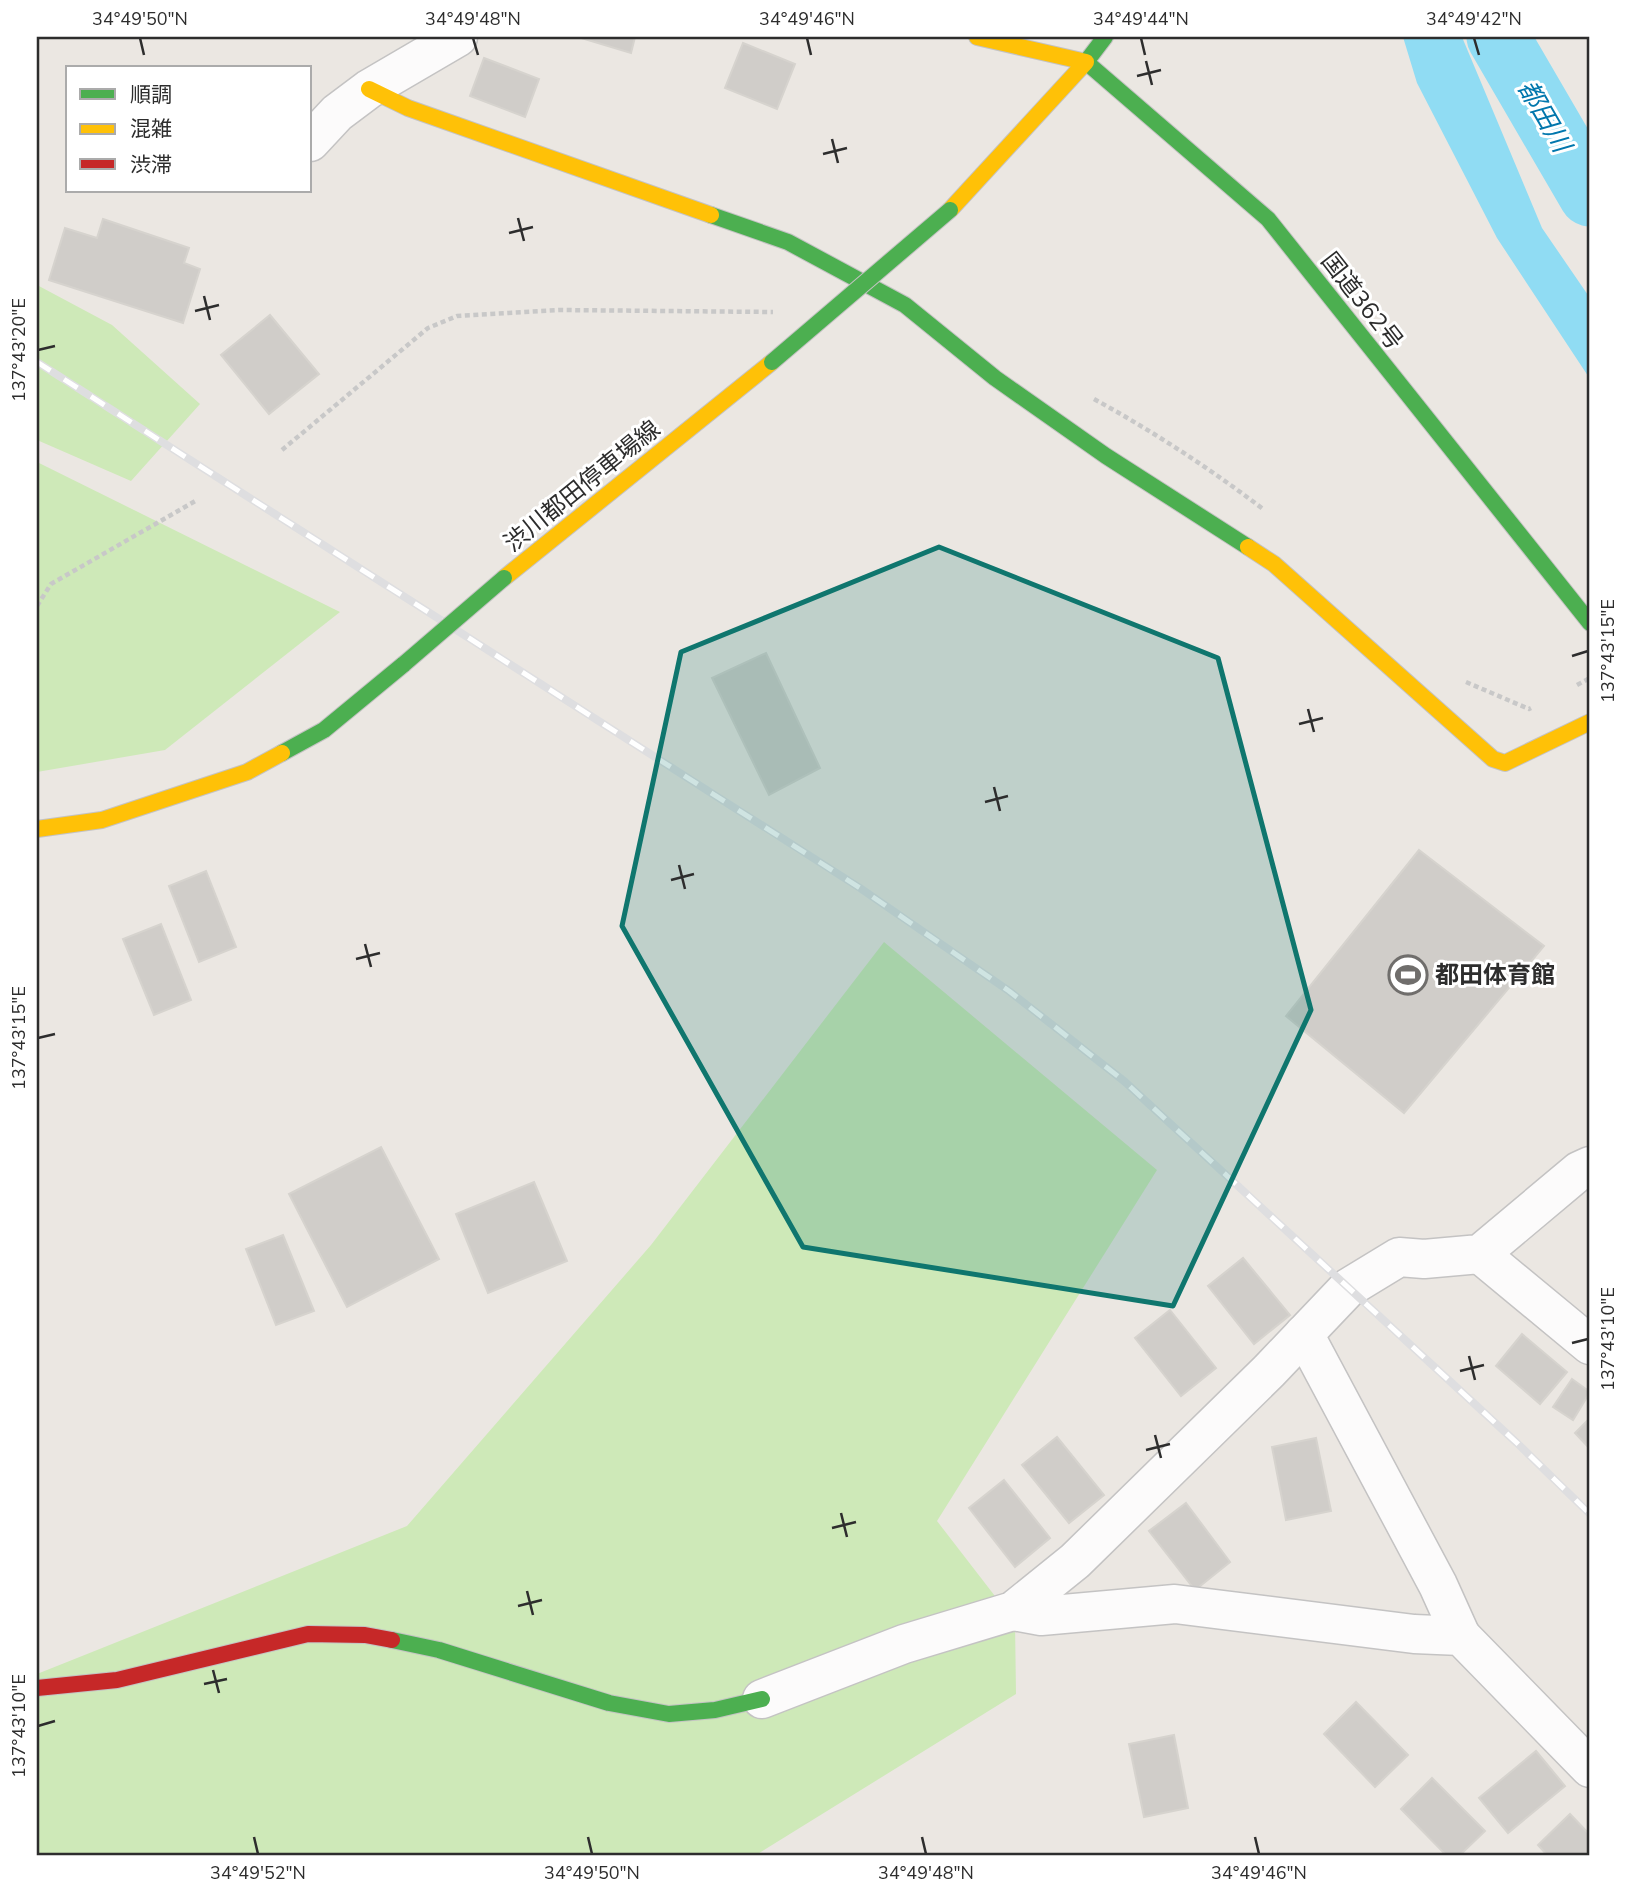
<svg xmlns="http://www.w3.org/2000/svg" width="1627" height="1892" viewBox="0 0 1627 1892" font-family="'Nunito Sans','Noto Sans JP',sans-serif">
  <rect width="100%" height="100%" fill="#ebe7e2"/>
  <!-- green -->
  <g fill="#cee9b8">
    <polygon points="37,285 112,325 200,404 131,481 37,440"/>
    <polygon points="37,462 340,612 165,750 37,772"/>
    <polygon points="884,942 1157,1170 937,1521 1015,1622 1016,1694 756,1855 37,1855 37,1674 407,1526 651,1245"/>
  </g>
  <!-- water -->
  <polygon fill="#90dcf3" points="1403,37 1462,37 1542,228 1590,298 1590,379 1497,238 1417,83"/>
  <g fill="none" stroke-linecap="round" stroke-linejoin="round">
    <!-- river -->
    <polyline stroke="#90dcf3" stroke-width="63" points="1498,37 1590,195"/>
  </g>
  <!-- building -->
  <g fill="#d0cdc9" stroke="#d6d3ce" stroke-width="2">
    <polygon points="578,37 635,37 631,53"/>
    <polygon points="743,43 795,64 777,109 725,88"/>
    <polygon points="484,58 539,79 525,117 470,96"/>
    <polygon points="103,219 189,248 184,263 200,269 183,323 49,280 65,228 97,238"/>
    <polygon points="270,315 319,374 269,414 221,355"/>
    <polygon points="766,653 820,768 769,795 712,678"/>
    <polygon points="1419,850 1544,946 1404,1113 1286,1016"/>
    <polygon points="206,871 236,947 199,962 169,886"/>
    <polygon points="161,924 191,1000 154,1015 123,939"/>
    <polygon points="381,1147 439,1259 347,1307 289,1194"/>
    <polygon points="534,1182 567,1261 488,1293 456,1214"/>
    <polygon points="283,1235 314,1311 276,1325 246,1249"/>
    <polygon points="1243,1258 1290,1315 1254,1344 1208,1286"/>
    <polygon points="1170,1310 1216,1368 1181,1396 1135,1338"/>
    <polygon points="1522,1334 1567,1372 1540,1404 1496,1366"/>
    <polygon points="1572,1379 1590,1392 1573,1420 1553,1407"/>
    <polygon points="1590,1418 1590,1449 1575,1433"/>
    <polygon points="1057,1437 1104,1495 1069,1523 1022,1465"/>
    <polygon points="1316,1438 1331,1511 1286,1520 1272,1447"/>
    <polygon points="1004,1480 1050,1538 1015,1567 969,1508"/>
    <polygon points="1186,1503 1230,1562 1195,1590 1149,1531"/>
    <polygon points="1356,1702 1408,1755 1375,1787 1324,1734"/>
    <polygon points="1174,1735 1188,1808 1144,1817 1129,1744"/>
    <polygon points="1536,1751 1565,1786 1508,1833 1479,1798"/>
    <polygon points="1432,1778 1485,1831 1460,1855 1446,1855 1401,1809"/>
    <polygon points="1570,1814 1590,1835 1590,1855 1547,1855 1538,1845"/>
  </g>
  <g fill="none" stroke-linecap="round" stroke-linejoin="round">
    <!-- street casing -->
    <g stroke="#c4c3c3" stroke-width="41">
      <g id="street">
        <polyline points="310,142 337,113 369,89 458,37"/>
        <polyline points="1480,1254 1590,1345"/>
        <polyline points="1304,1334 1438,1585 1461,1636"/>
        <polyline points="1013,1611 1041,1616 1175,1604 1414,1634 1461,1636 1590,1768"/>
        <polyline points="762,1699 904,1644 1013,1611 1075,1561 1269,1371 1348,1288 1399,1257 1424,1259 1480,1254 1579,1171 1590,1166"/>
      </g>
    </g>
    <!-- fast casing -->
    <g stroke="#c4c3c3" stroke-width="18">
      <g id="fast">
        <polyline points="1105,37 1086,62 1268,219 1590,623"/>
        <polyline points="711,215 788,242 905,305 995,378 1106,456 1248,547"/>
        <polyline points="282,753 324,730 404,664"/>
        <polyline points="392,1640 439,1650 609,1703 669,1714 715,1710 762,1699"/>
      </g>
    </g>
    <!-- slow casing -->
    <g stroke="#c4c3c3" stroke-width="18">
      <g id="slow">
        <polyline points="369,89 408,108 711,215"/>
        <polyline points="950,210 1086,62 977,37"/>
        <polyline points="1248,547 1274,564 1493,759 1505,763 1590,722"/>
        <polyline points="504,578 772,362"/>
        <polyline points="37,829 102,820 247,772 282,753"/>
      </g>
    </g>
    <!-- jam casing -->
    <g stroke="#c4c3c3" stroke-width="18">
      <polyline id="jam" points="37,1688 117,1680 308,1634 365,1635 392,1640"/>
    </g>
    <!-- path -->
    <g stroke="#c8c8c8" stroke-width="4.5" stroke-dasharray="5 3.5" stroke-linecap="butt">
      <path d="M1094,399C1154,432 1209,468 1263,509"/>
      <polyline points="282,450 428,328 457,316 560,310 773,312"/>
      <polyline points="37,606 51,584 197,500"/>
      <polyline points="1466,682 1529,709 1531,708"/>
      <polyline points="1577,685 1590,678"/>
    </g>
    <!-- street -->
    <use href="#street" stroke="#fcfbfb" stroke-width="38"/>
    <!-- fast -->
    <use href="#fast" stroke="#4caf50" stroke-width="16"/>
    <!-- slow -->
    <use href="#slow" stroke="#ffc107" stroke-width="16"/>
    <!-- jam -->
    <use href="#jam" stroke="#c62828" stroke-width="16"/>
    <!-- rail casing -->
    <g stroke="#dedee0" stroke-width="8">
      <polyline id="rail" points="37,362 860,888 1009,991 1124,1081 1517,1443 1590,1514"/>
    </g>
    <!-- rail -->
    <use href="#rail" stroke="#fff" stroke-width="5" stroke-dasharray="16" stroke-linecap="butt"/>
    <!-- fast-bridge casing -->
    <g stroke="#c4c3c3" stroke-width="18" stroke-linecap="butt">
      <g id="fast-bridge">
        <polyline points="772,362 950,210"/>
        <polyline points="404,664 504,578"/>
      </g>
    </g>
    <!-- fast-bridge -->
    <use href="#fast-bridge" stroke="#4caf50" stroke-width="16"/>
  </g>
  <!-- marked area -->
  <path fill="#0f766e" fill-opacity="0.2" stroke="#0f766e" stroke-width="5" stroke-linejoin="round" d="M939,547L1218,658L1311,1010L1173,1306L803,1247L622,926L681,652Z"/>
  <!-- ticks -->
  <path fill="none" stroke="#2d2d2d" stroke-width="2.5" d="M140,38L144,55M473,38L478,55M807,38L811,55M1141,38L1145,55M1474,38L1479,55M1146,61L1152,85M1137,76L1161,70M832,139L838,163M823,154L847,148M518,218L524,241M509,233L533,227M204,296L210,320M195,311L219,305M38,350L55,346M1572,656L1588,651M1308,709L1314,732M1299,724L1323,718M994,787L1000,811M985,802L1008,796M679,865L685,889M671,880L694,874M365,944L371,967M356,959L380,953M38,1038L55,1034M1572,1343L1588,1339M1469,1356L1475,1380M1460,1371L1484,1365M1155,1435L1161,1458M1146,1450L1170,1444M841,1513L847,1537M832,1528L856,1522M527,1591L533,1615M518,1606L542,1600M213,1670L219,1693M204,1684L227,1679M38,1726L55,1721M254,1837L258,1854M588,1837L592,1854M922,1837L926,1854M1255,1837L1259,1854"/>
  <!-- icons -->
  <defs>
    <g id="stadium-ring" transform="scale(2.0125)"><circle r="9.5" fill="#fff" stroke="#706e6c" stroke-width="1.5"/><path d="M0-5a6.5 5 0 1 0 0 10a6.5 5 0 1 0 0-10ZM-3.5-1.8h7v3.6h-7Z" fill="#706e6c"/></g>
  </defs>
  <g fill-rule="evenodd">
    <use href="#stadium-ring" x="1408" y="975"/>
  </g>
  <g text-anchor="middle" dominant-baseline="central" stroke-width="6" stroke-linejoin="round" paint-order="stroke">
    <!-- street labels -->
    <g font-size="24" fill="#2d2d2d" stroke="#fff">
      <text transform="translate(1362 301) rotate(52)">国道362号</text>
      <text transform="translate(582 486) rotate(-39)">渋川都田停車場線</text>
    </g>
    <!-- poi labels -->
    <g font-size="24" font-weight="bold" fill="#2d2d2d" stroke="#fff" text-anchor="start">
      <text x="1435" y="975">都田体育館</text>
    </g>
    <!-- water labels -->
    <g font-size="26" font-style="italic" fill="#0177ad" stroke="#fff">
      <text transform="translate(1544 116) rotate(60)">都田川</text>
    </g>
  </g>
  <!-- border -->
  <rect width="1627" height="1892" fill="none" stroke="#ffffff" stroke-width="77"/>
  <!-- legend -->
  <rect x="66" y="66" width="245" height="126" fill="#ffffff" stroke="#ababab" stroke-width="2"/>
  <rect x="80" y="89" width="35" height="10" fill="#4caf50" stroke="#ababab" stroke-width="2"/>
  <text x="130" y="102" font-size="21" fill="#2d2d2d">順調</text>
  <rect x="80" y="124" width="35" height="10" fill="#ffc107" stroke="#ababab" stroke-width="2"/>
  <text x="130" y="136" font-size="21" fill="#2d2d2d">混雑</text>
  <rect x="80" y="159" width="35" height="10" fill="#c62828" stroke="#ababab" stroke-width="2"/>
  <text x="130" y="172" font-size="21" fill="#2d2d2d">渋滞</text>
  <rect x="38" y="38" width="1550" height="1816" fill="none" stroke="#2d2d2d" stroke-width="2.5"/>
  <g font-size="18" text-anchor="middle" fill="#2d2d2d">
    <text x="140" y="25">34°49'50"N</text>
    <text x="473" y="25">34°49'48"N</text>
    <text x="807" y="25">34°49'46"N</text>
    <text x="1141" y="25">34°49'44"N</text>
    <text x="1474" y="25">34°49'42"N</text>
    <text transform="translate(19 350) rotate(-90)" y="6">137°43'20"E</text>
    <text transform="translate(1608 651) rotate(-90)" y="6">137°43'15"E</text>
    <text transform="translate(19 1038) rotate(-90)" y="6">137°43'15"E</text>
    <text transform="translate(1608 1339) rotate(-90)" y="6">137°43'10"E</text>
    <text transform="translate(19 1726) rotate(-90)" y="6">137°43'10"E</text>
    <text x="258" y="1879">34°49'52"N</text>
    <text x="592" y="1879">34°49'50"N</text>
    <text x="926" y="1879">34°49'48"N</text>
    <text x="1259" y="1879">34°49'46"N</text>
  </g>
</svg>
